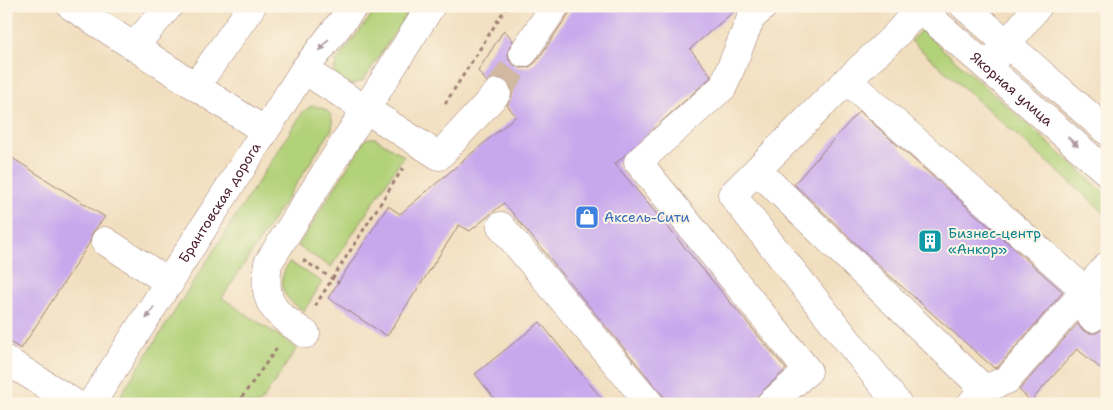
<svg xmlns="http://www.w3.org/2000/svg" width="1113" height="410" viewBox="0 0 1113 410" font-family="'Shantell Sans',sans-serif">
  <rect width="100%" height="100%" fill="#fcf5e5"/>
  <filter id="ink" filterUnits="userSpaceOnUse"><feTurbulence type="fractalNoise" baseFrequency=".02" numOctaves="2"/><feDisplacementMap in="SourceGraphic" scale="10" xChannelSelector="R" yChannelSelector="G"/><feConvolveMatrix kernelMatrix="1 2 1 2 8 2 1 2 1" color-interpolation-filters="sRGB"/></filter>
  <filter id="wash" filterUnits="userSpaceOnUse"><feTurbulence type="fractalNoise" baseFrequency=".0096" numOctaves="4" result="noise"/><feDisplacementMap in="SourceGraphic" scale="20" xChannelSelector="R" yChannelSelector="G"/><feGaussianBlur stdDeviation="1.12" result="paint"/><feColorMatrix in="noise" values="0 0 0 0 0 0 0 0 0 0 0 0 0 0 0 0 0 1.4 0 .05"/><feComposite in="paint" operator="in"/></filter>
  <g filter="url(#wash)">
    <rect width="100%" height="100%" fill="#f1debe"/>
    <!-- green -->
    <g fill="#b2d279" stroke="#7e7852">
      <polygon points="379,6 412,6 363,81 349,85 336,78 334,70 337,60"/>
      <polygon points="921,30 1107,195 1107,215 911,41"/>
      <path d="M311,106C327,107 334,113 332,129L222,298L297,348L260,404H115L303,112Z"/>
      <polygon points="369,138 375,138 404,156 331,267 298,246 365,140"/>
      <path d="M289,262L322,282L304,311C282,296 275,287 289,262Z"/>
    </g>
    <g id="blocks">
      <!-- building -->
      <g fill="#c7a8ed">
        <polygon points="574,6 740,6 690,49 711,75 710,78 615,164 786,369 749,404 670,404 504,203 470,231 459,225 387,336 328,298 388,206 400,214 516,116 507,105 512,96 512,88 508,82 500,78 487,82 478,71 504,30 513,40 508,51 509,60 515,66 521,68 529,67 536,62"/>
        <polygon points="859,111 1063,292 998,367 994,368 891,277 794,184"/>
        <polygon points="6,154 105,217 92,233 90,242 21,349 6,340"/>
        <polygon points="540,322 606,404 499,404 475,374"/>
        <polygon points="1078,323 1081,329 1088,333 1096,333 1104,328 1107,331 1107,374 1077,349 1031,401 1019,390"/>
      </g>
    </g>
  </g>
  <g filter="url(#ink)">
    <use href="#blocks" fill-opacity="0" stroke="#9e7e74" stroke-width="1"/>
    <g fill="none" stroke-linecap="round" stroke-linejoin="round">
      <!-- minor-tunnel -->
      <polyline stroke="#d0b8a1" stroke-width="28" stroke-dasharray="28 14" stroke-linecap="butt" points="497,93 523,53"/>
      <!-- minor casing -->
      <g stroke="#9e7e74" stroke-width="29">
        <g id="minor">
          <polyline points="71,6 265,131"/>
          <polyline points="764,6 751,18 723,87 638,162 808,371 770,404"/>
          <path id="s1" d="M917,6L1107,172"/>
          <polyline points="964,6 1107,131"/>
          <polyline points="134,46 169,6"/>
          <polyline points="523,53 555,6"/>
          <polyline points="996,57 1038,6"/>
          <polyline points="304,70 439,156 497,93"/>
          <polyline points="847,80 1086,291 1092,318"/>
          <polyline points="196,86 252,6"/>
          <polyline points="757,170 984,389 971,404"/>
          <polyline points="501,226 650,404"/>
          <polyline points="105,241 170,283"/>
          <path d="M306,334C273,312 262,304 268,263L431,6"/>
          <polyline points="6,360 76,404"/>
          <polyline points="984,389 1007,380 1107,266"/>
          <path id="s2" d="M91,404L304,70L354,6"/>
          <polyline points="898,404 732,195 836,91 895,36 921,6"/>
        </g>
      </g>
      <!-- path -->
      <g stroke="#9e7e74" stroke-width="3" stroke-dasharray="4 4" stroke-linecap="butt">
        <polyline points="445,104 507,6"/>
        <polyline points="303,260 339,283"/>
        <polyline points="315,306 403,168"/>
        <polyline points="237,404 277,348"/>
      </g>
      <!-- minor -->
      <use href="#minor" stroke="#fff" stroke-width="28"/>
    </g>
    <!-- one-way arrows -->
    <defs><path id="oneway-solid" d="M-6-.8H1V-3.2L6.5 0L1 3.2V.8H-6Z" transform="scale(1.25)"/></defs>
    <g fill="#ae9aa0">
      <use href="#oneway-solid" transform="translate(324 45) rotate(128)"/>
      <use href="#oneway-solid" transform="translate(1073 142) rotate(41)"/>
      <use href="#oneway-solid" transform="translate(150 313) rotate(123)"/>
    </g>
  </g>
  <!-- icons -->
  <defs>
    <g id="shop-square" transform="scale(1.25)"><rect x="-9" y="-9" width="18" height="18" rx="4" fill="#3f7fe0" stroke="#fcf5e5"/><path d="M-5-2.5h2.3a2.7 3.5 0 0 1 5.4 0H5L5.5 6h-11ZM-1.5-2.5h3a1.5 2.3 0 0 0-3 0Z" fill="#fff"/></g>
    <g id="building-square" transform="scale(1.25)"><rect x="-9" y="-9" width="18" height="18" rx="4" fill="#0f9aa8" stroke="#fcf5e5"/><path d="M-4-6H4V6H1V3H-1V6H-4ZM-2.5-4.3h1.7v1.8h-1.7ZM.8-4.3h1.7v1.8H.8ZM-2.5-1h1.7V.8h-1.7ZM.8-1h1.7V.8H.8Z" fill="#fff"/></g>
  </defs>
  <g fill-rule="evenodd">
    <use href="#shop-square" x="587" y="217"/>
    <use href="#building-square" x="930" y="241"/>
  </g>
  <g text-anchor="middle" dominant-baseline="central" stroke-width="4" stroke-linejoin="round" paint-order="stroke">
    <!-- street labels -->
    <g font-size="14" fill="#4a1f2b" stroke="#fcf5e5">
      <text stroke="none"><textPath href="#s1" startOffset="126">Якорная улица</textPath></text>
      <text stroke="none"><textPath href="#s2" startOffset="239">Брантовская дорога</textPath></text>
    </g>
    <!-- shop labels -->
    <g font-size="14" fill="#366cbe" stroke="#fcf5e5" text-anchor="start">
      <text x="604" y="217">Аксель-Сити</text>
    </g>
    <!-- culture labels -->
    <g font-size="14" fill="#0d838f" stroke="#fcf5e5" text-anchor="start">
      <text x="948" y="233">Бизнес-центр<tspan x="948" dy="16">«Анкор»</tspan></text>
    </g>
  </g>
  <!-- margin -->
  <rect width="1113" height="410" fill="none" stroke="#fcf5e5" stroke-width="25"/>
</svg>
